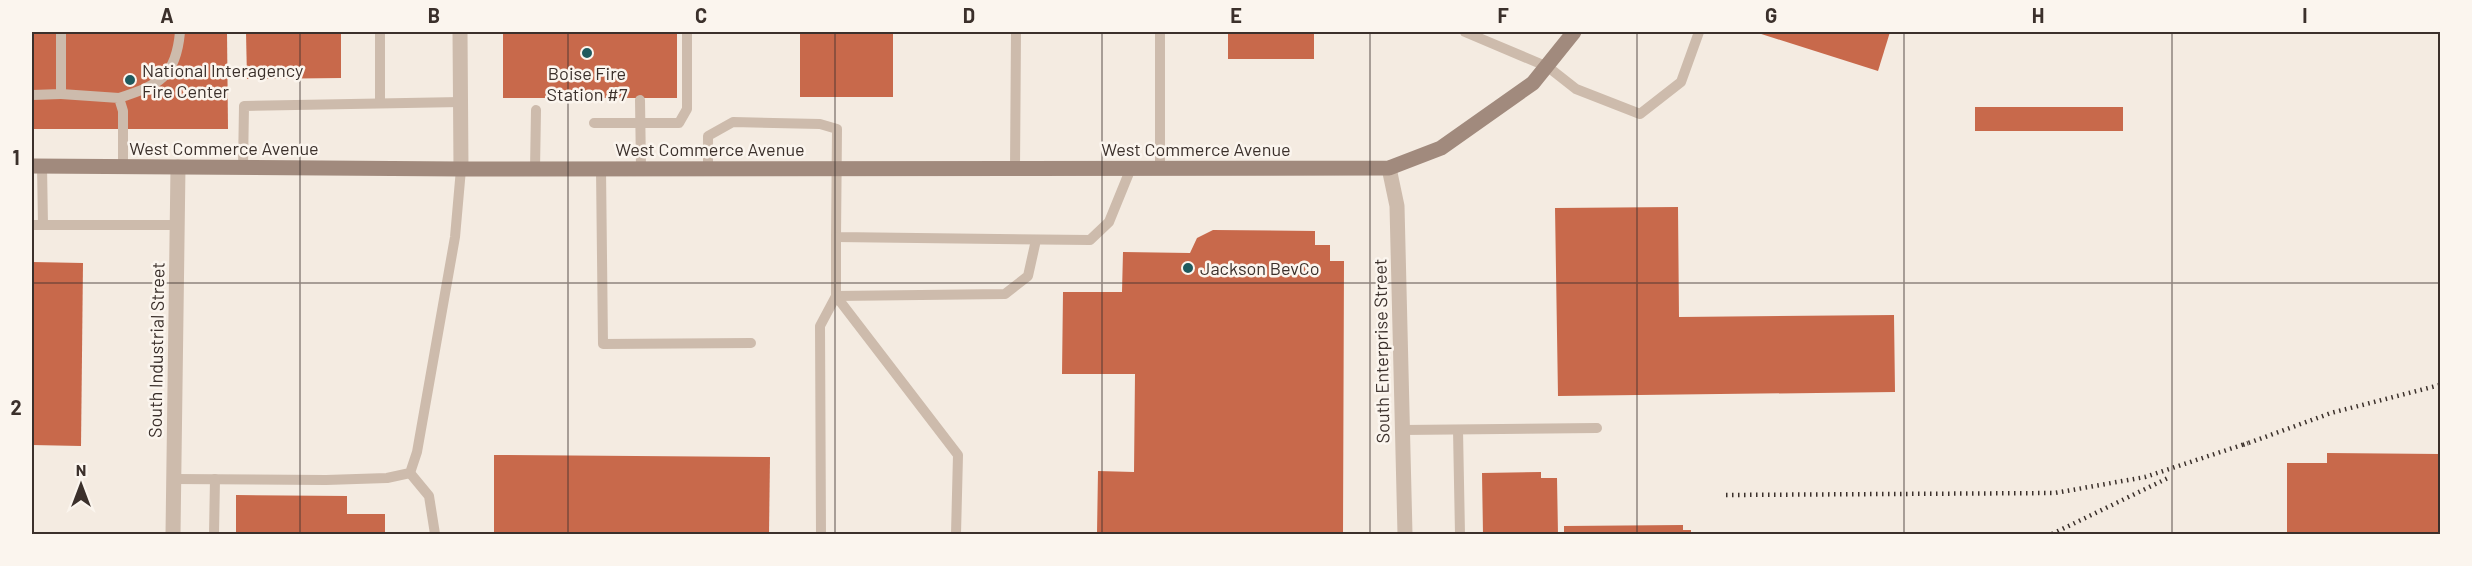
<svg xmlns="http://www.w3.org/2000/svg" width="2472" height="566" viewBox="0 0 2472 566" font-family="Barlow,sans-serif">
  <rect width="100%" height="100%" fill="#f4ebe1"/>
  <!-- building -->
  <g fill="#c8694b">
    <polygon points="32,32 227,32 228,129 32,129"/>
    <polygon points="246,32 341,32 341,78 247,79"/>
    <rect x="503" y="32" width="174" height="66"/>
    <rect x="800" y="32" width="93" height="65"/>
    <rect x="1228" y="32" width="86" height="27"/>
    <polygon points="1755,32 1890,32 1878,71"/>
    <rect x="1975" y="107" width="148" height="24"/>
    <polygon points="1678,207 1679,317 1894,315 1895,392 1558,396 1555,208"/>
    <polygon points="1213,230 1315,231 1315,245 1330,245 1330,261 1344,261 1343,534 1097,534 1098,471 1134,472 1135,374 1062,374 1063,292 1122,292 1123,252 1190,253 1197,238"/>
    <polygon points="32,262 83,263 81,446 32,445"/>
    <polygon points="2327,453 2440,454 2440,534 2287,534 2287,463 2327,463"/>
    <polygon points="494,455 770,457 769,534 494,534"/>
    <polygon points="1541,472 1541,478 1557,478 1558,534 1483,534 1482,473"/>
    <polygon points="236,495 347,496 347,514 385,514 385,534 236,534"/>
    <polygon points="1683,525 1683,530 1691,530 1691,534 1564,534 1564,526"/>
  </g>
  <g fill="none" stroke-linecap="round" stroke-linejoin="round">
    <!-- lane -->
    <g stroke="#cdbbac" stroke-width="10">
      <polyline points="380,32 380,103"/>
      <polyline points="1160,32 1160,168"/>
      <polyline points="1465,32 1548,67 1576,89 1640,114 1681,82 1699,32"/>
      <polyline points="61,94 119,98 123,111 123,166"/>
      <polyline points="32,95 61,94 61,32"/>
      <path d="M119,98C159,85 176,77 180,32"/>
      <polyline points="640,100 641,168"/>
      <polyline points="594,123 679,123 687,109 687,32"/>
      <polyline points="42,166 43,225"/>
      <polyline points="243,167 244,106 461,102"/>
      <polyline points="708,168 708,136 733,122 820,124 837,129 836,237 1090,240 1109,222 1131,168"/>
      <polyline points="1015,168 1016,32"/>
      <polyline points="535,169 536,110"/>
      <polyline points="601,169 603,344 751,343"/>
      <polyline points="32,225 177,225"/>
      <polyline points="836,296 958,455 956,534"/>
      <polyline points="836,296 1005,294 1028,276 1036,240"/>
      <polyline points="1403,430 1597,428"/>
      <polyline points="1458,430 1460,534"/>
      <polyline points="410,473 429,496 435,534"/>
      <polyline points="174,479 326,480 387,478 410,473 417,452 455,237 461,169"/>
      <polyline points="214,534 215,479"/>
      <polyline points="821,534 820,326 836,296 836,237"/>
    </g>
    <!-- street -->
    <g stroke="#cdbbac" stroke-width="15">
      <polyline points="460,32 461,169"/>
      <polyline points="1389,168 1397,206 1405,534"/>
      <polyline points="173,534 178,167"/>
    </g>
    <!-- secondary -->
    <polyline stroke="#a18a7d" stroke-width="15" points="32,166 461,169 1389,168 1441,148 1533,83 1574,32"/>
    <!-- rail -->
    <g stroke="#3b302b" stroke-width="4.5" stroke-dasharray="1.5 4.5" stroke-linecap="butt">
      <polyline points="2243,445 2331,413 2440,385"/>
      <polyline points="1726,495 2055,493 2145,477 2248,443"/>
      <polyline points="2052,534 2168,478"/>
    </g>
  </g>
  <!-- grid -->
  <path fill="none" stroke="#3b302b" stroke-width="1.5" stroke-opacity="0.55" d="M300,32V534M568,32V534M835,32V534M1102,32V534M1370,32V534M1637,32V534M1904,32V534M2172,32V534M32,283H2440"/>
  <!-- markers -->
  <g fill="#1f5a5e" stroke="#fbf5ee" stroke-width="2">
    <circle cx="587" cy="53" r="6"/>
    <circle cx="130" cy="80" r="6"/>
    <circle cx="1188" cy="268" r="6"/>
  </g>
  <g text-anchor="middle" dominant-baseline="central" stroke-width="5" stroke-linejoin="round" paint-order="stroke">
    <!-- poi labels -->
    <g font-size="18" fill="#3b302b" stroke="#fbf5ee" text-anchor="start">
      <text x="142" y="70">National Interagency<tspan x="142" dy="21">Fire Center</tspan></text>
      <text x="587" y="73" text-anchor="middle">Boise Fire<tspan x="587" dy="21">Station #7</tspan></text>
      <text x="1200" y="268">Jackson BevCo</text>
    </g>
    <!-- street labels -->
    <g font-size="18" fill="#3b302b" stroke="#fbf5ee">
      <text x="224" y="148">West Commerce Avenue</text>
      <text x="710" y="149">West Commerce Avenue</text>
      <text x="1196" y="149">West Commerce Avenue</text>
      <text transform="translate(156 350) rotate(-89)">South Industrial Street</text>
      <text transform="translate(1381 351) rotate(-91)">South Enterprise Street</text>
    </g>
  </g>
  <!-- border -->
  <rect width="2472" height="566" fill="none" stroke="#fbf5ee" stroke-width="66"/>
  <!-- north arrow -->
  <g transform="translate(81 485)" stroke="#fbf5ee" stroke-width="4.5" paint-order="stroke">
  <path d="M0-4.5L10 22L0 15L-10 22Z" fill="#3b302b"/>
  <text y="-9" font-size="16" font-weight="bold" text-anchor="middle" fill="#3b302b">N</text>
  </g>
  <rect x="33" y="33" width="2406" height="500" fill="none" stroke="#3b302b" stroke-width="2"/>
  <g font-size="20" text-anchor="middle" font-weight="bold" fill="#3b302b">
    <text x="167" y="23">A</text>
    <text x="434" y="23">B</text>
    <text x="701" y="23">C</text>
    <text x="969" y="23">D</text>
    <text x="1236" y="23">E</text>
    <text x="1503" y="23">F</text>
    <text x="1771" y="23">G</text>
    <text x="2038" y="23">H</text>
    <text x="2305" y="23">I</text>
    <text x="16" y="165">1</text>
    <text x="16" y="415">2</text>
  </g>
</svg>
